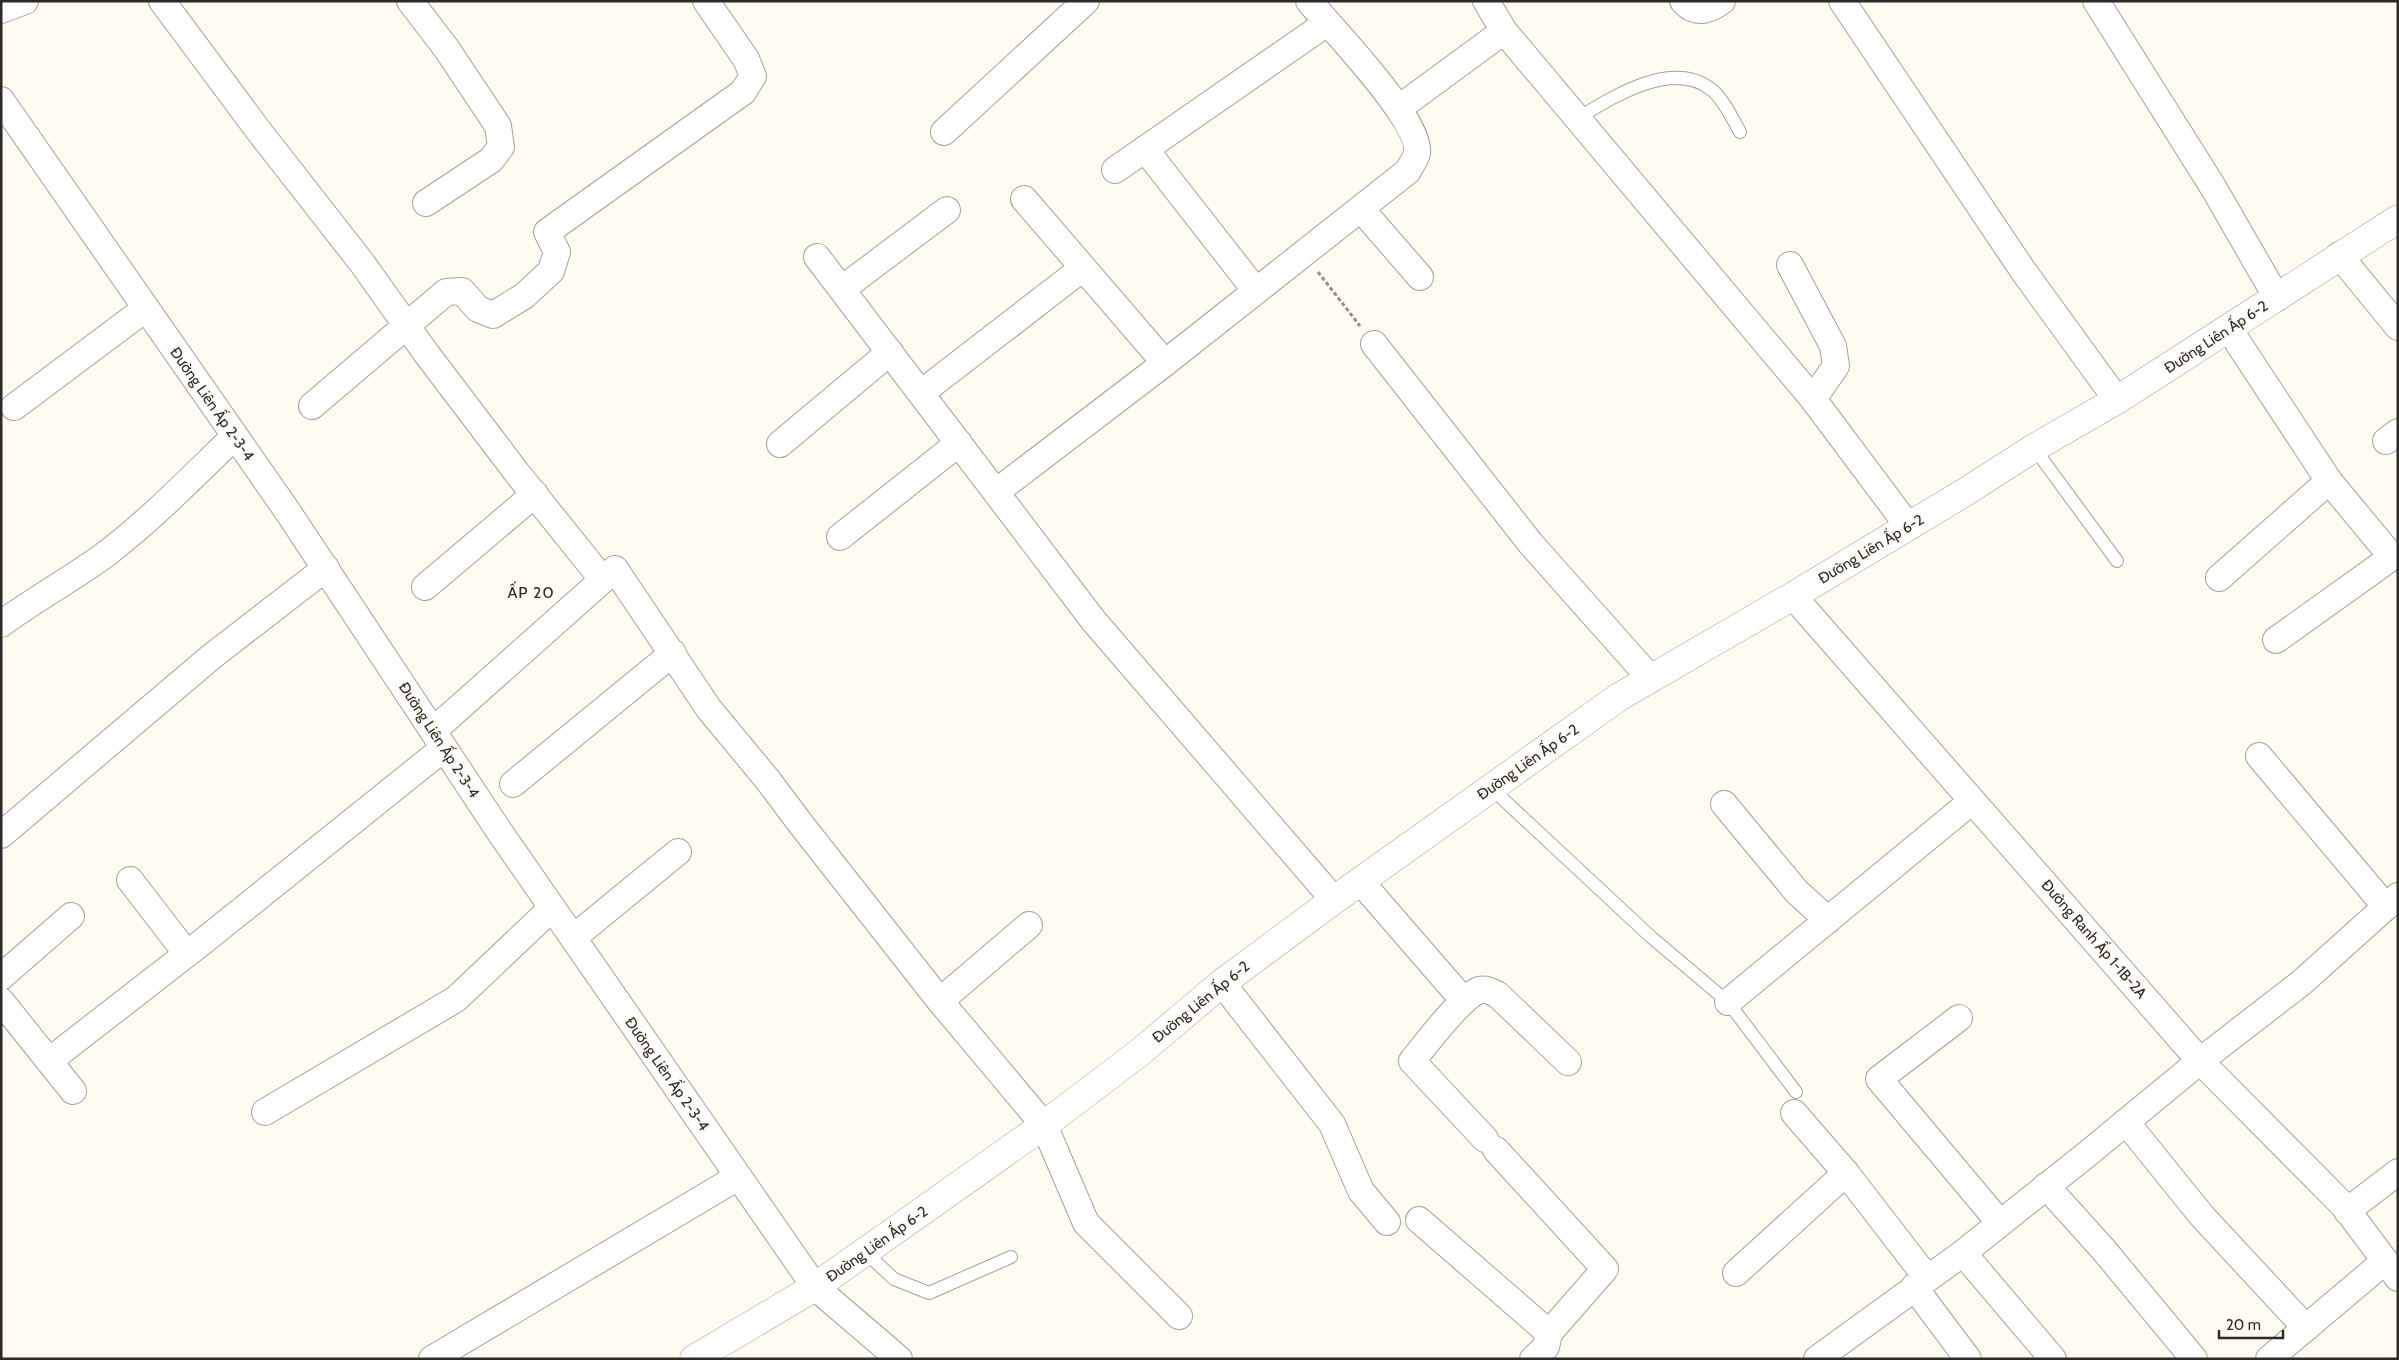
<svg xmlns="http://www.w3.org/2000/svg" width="2399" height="1360" viewBox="0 0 2399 1360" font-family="Cabin,sans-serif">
  <rect width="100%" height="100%" fill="#fefbf0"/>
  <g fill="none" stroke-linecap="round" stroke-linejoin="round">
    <!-- service casing -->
    <g stroke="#a5a298" stroke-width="14">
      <g id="service">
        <path d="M1578,118C1613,97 1673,58 1712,90C1724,100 1732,118 1740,132"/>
        <polyline points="2034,448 2117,561"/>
        <polyline points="1491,788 1651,937 1728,1002 1796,1092"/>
        <polyline points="864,1251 894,1279 929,1293 1011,1257"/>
      </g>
    </g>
    <!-- minor casing -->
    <g stroke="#a5a298" stroke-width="28">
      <g id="minor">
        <polyline points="162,1 258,130 362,263 426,353 517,473 603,580"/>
        <polyline points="410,1 446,48 498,126 501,147 491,160 426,203"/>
        <polyline points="1486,1 1504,31 1813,399 1908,526"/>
        <path d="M1683,1C1695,15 1709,11 1722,1"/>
        <polyline points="1842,1 2024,272 2117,400"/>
        <polyline points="2096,1 2213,187 2277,298"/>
        <polyline points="1,10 25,1"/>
        <polyline points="1,100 288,512 499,831 815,1287 899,1359"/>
        <polyline points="1399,108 1504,31"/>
        <polyline points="944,132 1086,1"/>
        <polyline points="1145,149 1256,291"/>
        <polyline points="1115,170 1327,23"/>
        <polyline points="1024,199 1165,363"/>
        <polyline points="1361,209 1420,277"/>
        <polyline points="2339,255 2398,327"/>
        <polyline points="817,257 1093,620 1334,900"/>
        <polyline points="1790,265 1833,346 1836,366 1813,399"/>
        <polyline points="842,289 947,210"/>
        <polyline points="2229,329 2329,481 2392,557 2276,640"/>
        <polyline points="1374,344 1531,544 1651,679"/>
        <polyline points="921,393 1083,268"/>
        <polyline points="312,406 446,292 462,291 478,309 493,315 524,296 551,271 557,252 547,232 743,92 753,76 746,59 706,1"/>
        <polyline points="14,407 145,309"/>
        <polyline points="2386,441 2398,432"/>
        <polyline points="780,444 890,352"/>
        <path d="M996,492L1165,363L1408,171C1410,166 1416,159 1417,153C1422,121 1332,29 1309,1"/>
        <polyline points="840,537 959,443"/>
        <polyline points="2219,578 2329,481"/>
        <polyline points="425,587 535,494"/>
        <polyline points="1793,596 2200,1061 2344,1206 2398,1278"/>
        <path d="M1,624C35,599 72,579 106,554C152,519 193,476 235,436"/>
        <polyline points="433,731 615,569 709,709 767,779 800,823 940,1001 1044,1125 1086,1223 1179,1316"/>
        <polyline points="2259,756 2386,907"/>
        <polyline points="513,784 673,653"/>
        <polyline points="1724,804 1797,892 1828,920"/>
        <polyline points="1,835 211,657 326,568"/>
        <polyline points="130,880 187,954"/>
        <polyline points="1360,881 1464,1001"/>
        <polyline points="573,938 678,852"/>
        <polyline points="1,977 71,916"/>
        <polyline points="1222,983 1332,1124 1361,1191 1387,1222"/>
        <polyline points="1,1001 73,1091"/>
        <polyline points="940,1001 1029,925"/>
        <polyline points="1728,1002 1972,801"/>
        <polyline points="1959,1018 1879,1079 2000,1223"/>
        <polyline points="49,1061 201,943 444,748"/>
        <polyline points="265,1112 456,999 552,908"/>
        <polyline points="1794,1113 1846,1173"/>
        <polyline points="2126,1122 2202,1216 2306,1328"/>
        <path d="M1485,1139L1412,1061C1426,1044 1460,998 1479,990C1486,988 1492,992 1498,995L1568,1062"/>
        <polyline points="1496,1150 1605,1269 1549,1333 1546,1347 1533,1359"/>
        <polyline points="2046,1186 2103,1249 2194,1359"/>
        <polyline points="2347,1211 2398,1172"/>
        <polyline points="1419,1220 1549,1333"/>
        <polyline points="1963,1253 2053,1359"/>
        <polyline points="1736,1273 1846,1173 1927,1278"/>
        <polyline points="1914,1287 1968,1359"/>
        <polyline points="432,1359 738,1177"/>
        <polyline points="1817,1359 1963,1253 2086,1155 2200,1061 2301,983 2398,896"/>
        <polyline points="2269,1359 2385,1261"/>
      </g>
    </g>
    <!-- tertiary casing -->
    <g stroke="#a5a298" stroke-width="29">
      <polyline id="tertiary" points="694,1359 815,1287 1044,1125 1139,1053 1222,983 1334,900 1619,697 1793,596 1962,494 2034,448 2117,400 2398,219"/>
    </g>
    <!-- path -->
    <polyline stroke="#939189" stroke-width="3" stroke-dasharray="4 2.5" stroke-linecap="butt" points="1318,272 1360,326"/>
    <!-- service -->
    <use href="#service" stroke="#fff" stroke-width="12"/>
    <!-- minor -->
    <use href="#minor" stroke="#fff" stroke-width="26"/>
    <!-- tertiary -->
    <use href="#tertiary" stroke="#fff" stroke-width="28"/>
  </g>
  <g text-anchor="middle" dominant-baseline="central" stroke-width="4" stroke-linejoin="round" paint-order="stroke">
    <!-- street labels -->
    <g font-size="15" fill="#2c2b27" stroke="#fefbf0">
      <text transform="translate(2216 337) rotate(-33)">Đường Liên Ấp 6-2</text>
      <text transform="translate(212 404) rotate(55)">Đường Liên Ấp 2-3-4</text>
      <text transform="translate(1871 549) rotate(-31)">Đường Liên Ấp 6-2</text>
      <text transform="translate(439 740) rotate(57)">Đường Liên Ấp 2-3-4</text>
      <text transform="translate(1528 762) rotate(-35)">Đường Liên Ấp 6-2</text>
      <text transform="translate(2094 939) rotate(49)">Đường Ranh Ấp 1-1B-2A</text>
      <text transform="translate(1201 1002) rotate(-39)">Đường Liên Ấp 6-2</text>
      <text transform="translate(667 1074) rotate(55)">Đường Liên Ấp 2-3-4</text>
      <text transform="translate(877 1244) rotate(-35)">Đường Liên Ấp 6-2</text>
    </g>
    <!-- neighbourhood labels -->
    <g font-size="16" letter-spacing="1" fill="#2c2b27" stroke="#fefbf0">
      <text x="531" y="592">ẤP 20</text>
    </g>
  </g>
  <!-- border -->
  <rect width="2399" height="1360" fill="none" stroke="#2c2b27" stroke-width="5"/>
  <!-- scale -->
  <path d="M2219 1330v8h64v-8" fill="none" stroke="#2c2b27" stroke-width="2.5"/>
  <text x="2226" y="1330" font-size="15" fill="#2c2b27" stroke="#fefbf0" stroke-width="4" paint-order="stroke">20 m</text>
</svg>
